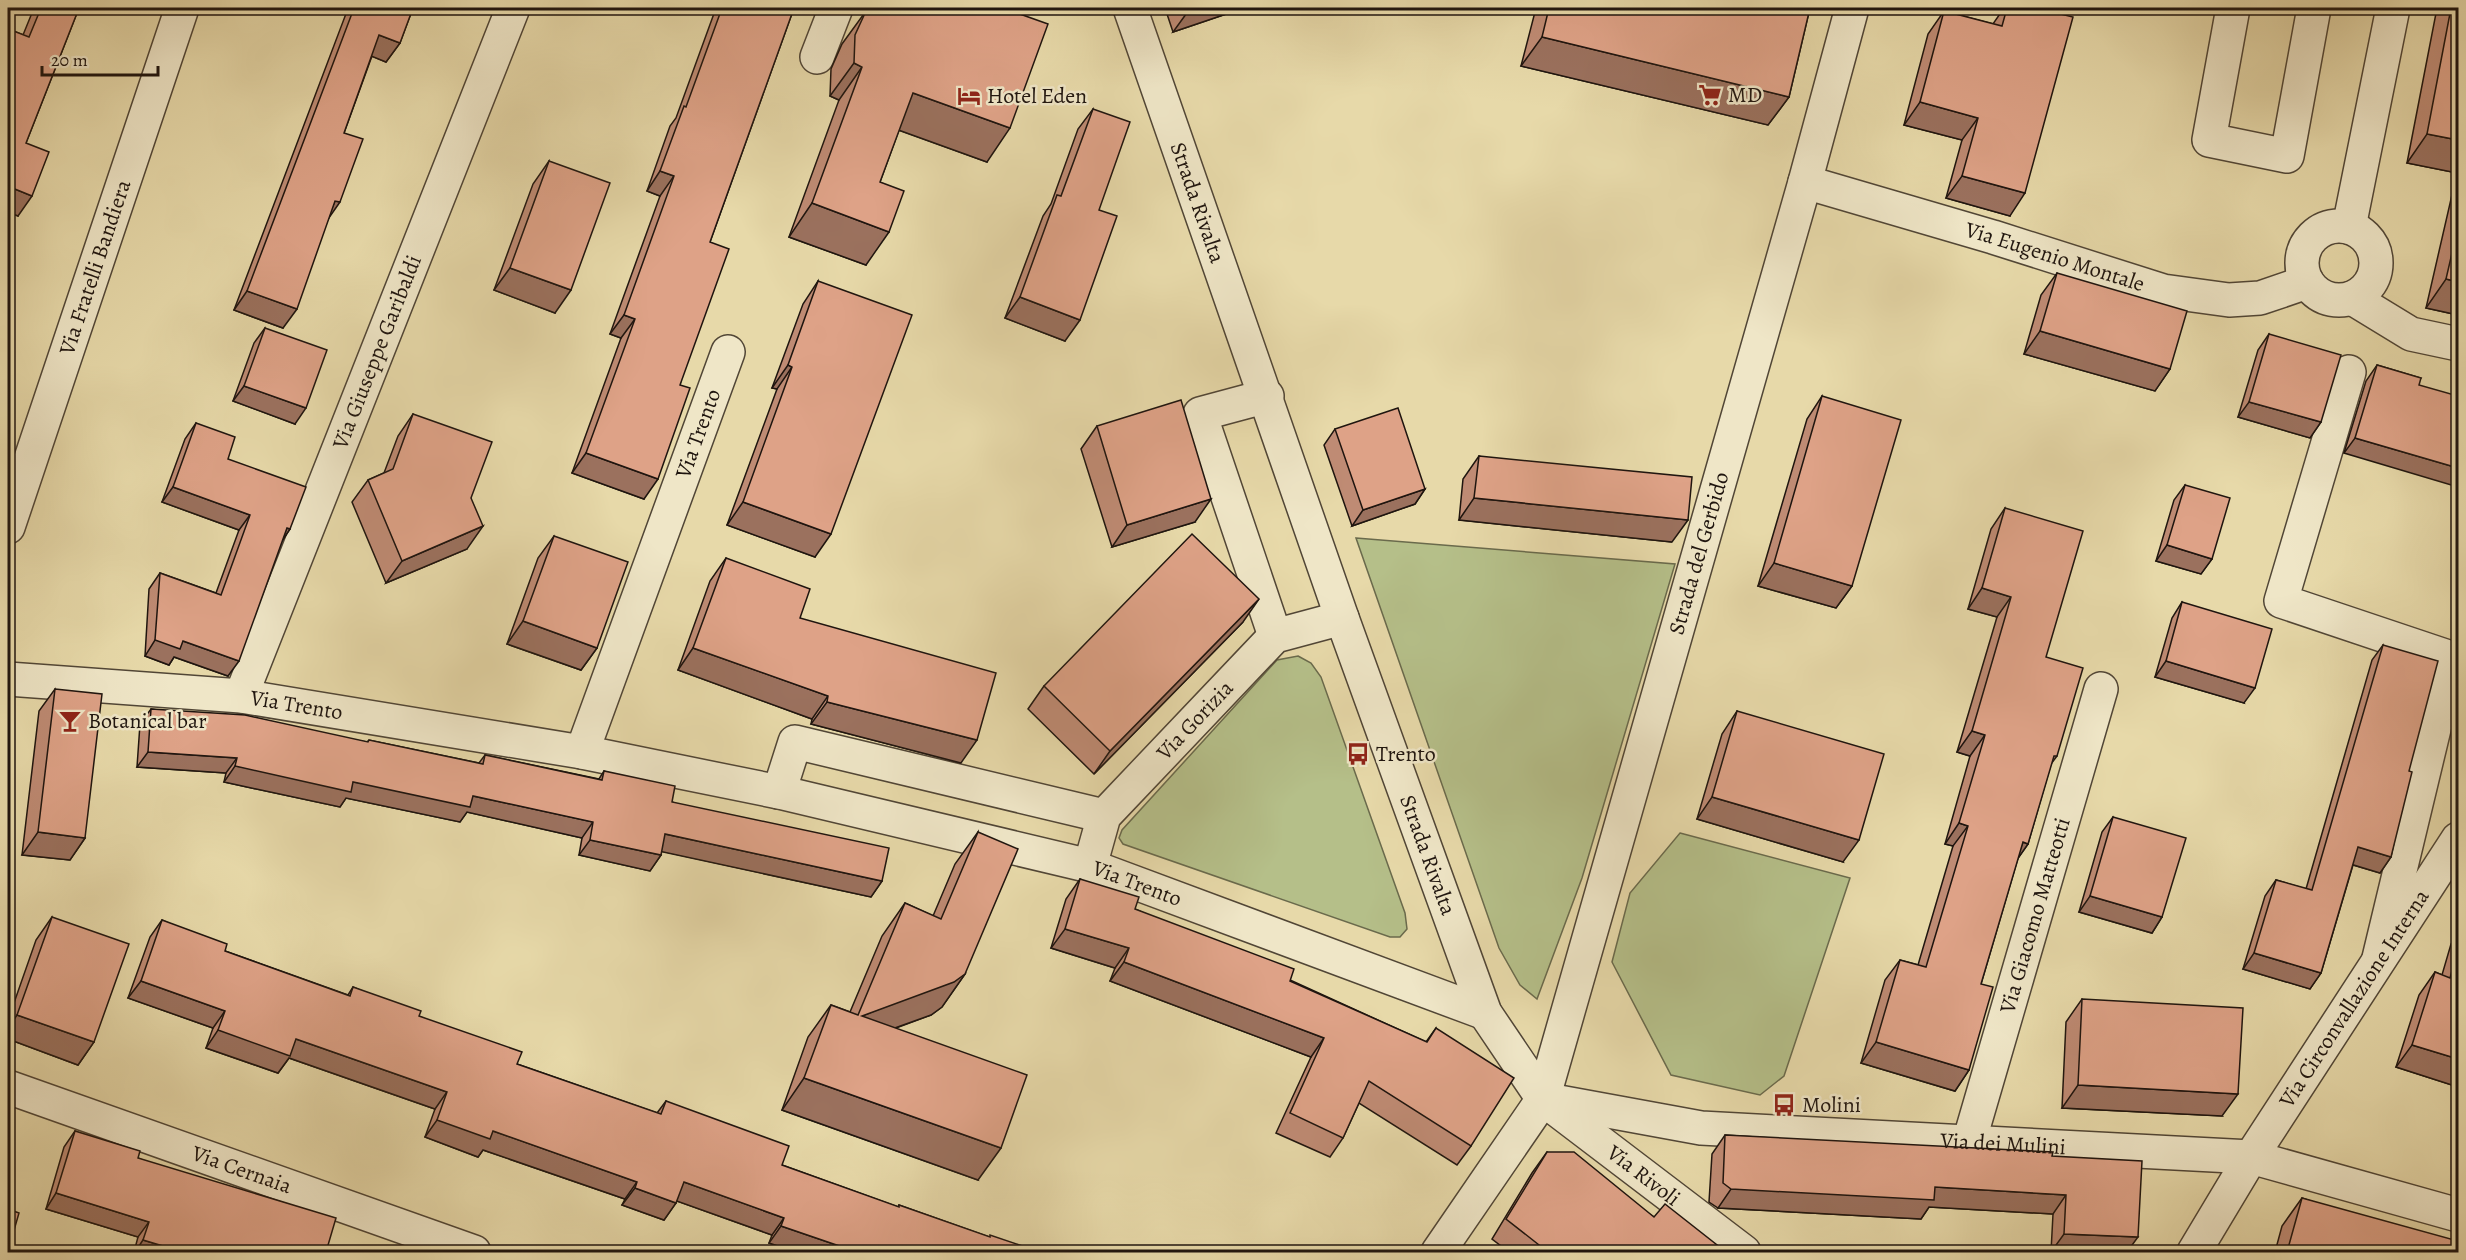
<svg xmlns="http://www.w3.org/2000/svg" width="2466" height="1260" viewBox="0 0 2466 1260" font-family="Alegreya,serif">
  <rect width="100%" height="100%" fill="#e7d9a9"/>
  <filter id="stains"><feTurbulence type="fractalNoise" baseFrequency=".00333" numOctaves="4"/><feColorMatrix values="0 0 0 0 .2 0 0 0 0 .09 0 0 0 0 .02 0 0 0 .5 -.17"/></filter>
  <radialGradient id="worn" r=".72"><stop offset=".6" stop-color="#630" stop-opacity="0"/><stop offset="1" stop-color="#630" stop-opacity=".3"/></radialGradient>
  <!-- green -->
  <g fill="#b5bf89" stroke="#6a6a4c" stroke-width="1.5">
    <polygon points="1356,538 1675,564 1582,878 1537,999 1520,985 1499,948"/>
    <polygon points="1298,656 1311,663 1321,677 1405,913 1407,929 1400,937 1390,937 1123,844 1119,838 1122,830 1277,660"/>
    <polygon points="1680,833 1850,878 1784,1076 1760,1095 1671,1075 1612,962 1630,893"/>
  </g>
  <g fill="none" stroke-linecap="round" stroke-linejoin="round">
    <!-- minor casing -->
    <g stroke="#514636" stroke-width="36">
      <g id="minor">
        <path id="s1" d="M1130,8L1342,618L1485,1013L1543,1099L1744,1252"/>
        <polyline points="2233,8 2209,140 2287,156 2314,8"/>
        <polyline points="817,57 836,8"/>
        <path id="s2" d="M1805,182L1993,237L2163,291L2229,300L2260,298L2307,282"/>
        <circle cx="2339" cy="263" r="37"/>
        <polyline points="2349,227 2393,8"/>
        <polyline points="2352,298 2411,334 2458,344"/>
        <polyline points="2349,372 2281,601 2451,658 2379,958"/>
        <polyline points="1267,396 1200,414 1275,636"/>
        <path id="s3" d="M8,527L182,8"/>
        <path id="s4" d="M8,679L241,696L582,752L779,792L1090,866L1485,1013"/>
        <path id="s5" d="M241,696L513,8"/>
        <path id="s6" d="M582,752L728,352"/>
        <polyline points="779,792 795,742 1104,816"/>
        <path id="s7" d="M1090,866L1104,816L1275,636L1342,618"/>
        <path id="s8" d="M8,1087L474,1252"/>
        <path id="s9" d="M1548,1100L1701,1128L2251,1157L2458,1215"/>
        <path id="s10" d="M1969,1142L2101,689"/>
        <path id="s11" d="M1438,1252L1543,1099L1805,182L1852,8"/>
        <path id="s12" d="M2194,1252L2251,1157L2458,839"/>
      </g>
    </g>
    <!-- minor -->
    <use href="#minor" stroke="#efe6c7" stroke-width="33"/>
  </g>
  <!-- wall -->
  <g fill="#bf8b74" stroke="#1f150f" stroke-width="1.5">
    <polygon points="34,8 79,8 26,143 18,216 8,212 8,36 11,30 23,35"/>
    <polygon points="349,8 413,8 400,43 386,62 372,56 344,133 329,217 283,328 234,310 347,11"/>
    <polygon points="716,8 794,8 710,242 680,385 644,499 572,473 621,338 610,334 660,196 647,191 670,126 676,118"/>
    <polygon points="889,8 1003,8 987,162 899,130 880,182 866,265 789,237 839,100 830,96 831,69 842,44 866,11 887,11"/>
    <polygon points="1165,8 1244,8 1173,32"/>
    <polygon points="1536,8 1810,8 1789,97 1768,125 1521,66"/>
    <polygon points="2004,8 2036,8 2010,216 1946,198 1962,140 1904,125 1928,34 1944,11 1993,24"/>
    <polygon points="2437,8 2458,8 2458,315 2426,308 2457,173 2407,163"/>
    <polygon points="1093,109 1099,210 1065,341 1005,318 1043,216 1051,204 1078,129"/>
    <polygon points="549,161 555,313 494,290 533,184"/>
    <polygon points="2057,273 2170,369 2155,391 2024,354 2041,295"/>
    <polygon points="818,281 815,557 727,525 777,389 772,388 803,304"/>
    <polygon points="265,328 295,424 233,401 254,343"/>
    <polygon points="2269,334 2321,422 2310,438 2238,417 2258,350"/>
    <polygon points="2377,365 2421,378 2344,453 2366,381"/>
    <polygon points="1822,396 1852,586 1836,608 1758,586 1807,419"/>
    <polygon points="413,414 471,498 467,549 386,583 352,502 368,480 384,473 398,436"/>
    <polygon points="196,423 290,529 282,541 228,676 174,657 169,665 145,656 149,589 160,573 216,593 239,530 162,502 185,439"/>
    <polygon points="1097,426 1195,522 1112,547 1081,449"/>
    <polygon points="1335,429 1425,489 1415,504 1352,526 1324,445"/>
    <polygon points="1479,456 1672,542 1459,520 1463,479"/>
    <polygon points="2185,485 2212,559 2201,574 2156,561 2174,500"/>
    <polygon points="2005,508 2046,657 2057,756 2051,764 2028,844 2018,858 1981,984 1969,1070 1955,1091 1861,1063 1885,980 1900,960 1918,965 1953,846 1945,844 1970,756 1957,752 1997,617 1968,609 1991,529"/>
    <polygon points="554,536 597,648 581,670 507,644 538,558"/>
    <polygon points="726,558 800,618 961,763 811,724 812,719 678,670 710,581"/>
    <polygon points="2182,602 2244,703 2155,677 2172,618"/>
    <polygon points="1243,622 1094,774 1028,709 1044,686"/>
    <polygon points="2383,645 2409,771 2391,857 2380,873 2353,865 2321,973 2310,989 2243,969 2265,896 2276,880 2306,889 2372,660"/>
    <polygon points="55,689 85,838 70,860 22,855 39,711"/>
    <polygon points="151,709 367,742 369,740 479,763 485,755 599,779 604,771 672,802 882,881 871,897 661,851 661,855 650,871 579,855 582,838 467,812 460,822 346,798 340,807 224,782 226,773 137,767 140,724"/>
    <polygon points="1737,711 1843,862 1697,819 1722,734"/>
    <polygon points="2113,817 2162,917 2152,933 2079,912 2102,832"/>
    <polygon points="978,832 965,974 942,1007 931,1015 896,1028 978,1180 782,1110 808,1037 831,1005 850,1012 882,936 905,903 933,916 955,864"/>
    <polygon points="1080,879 1135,909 1426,1042 1436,1028 1471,1146 1457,1165 1359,1103 1343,1138 1330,1157 1276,1133 1311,1057 1110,981 1115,968 1051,948 1066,899"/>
    <polygon points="52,917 94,1042 78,1065 8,1039 8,1020 36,940"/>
    <polygon points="162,920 225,951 348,995 353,987 419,1016 517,1064 657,1113 666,1101 782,1165 898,1207 899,1205 989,1237 1040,1252 795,1252 769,1243 772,1235 677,1201 664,1220 622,1205 625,1199 483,1150 478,1157 425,1137 435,1109 289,1058 278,1073 206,1048 213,1028 128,998 150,937"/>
    <polygon points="2458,933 2458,1087 2396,1067 2419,995 2435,972 2442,975 2451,944"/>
    <polygon points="2082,999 2222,1116 2062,1108 2066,1022"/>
    <polygon points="75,1131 138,1158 326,1252 134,1252 138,1237 46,1209 64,1147"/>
    <polygon points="1725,1135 2052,1156 2127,1252 2051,1252 2053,1214 1929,1207 1921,1219 1718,1208 1709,1202 1712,1154"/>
    <polygon points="1547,1152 1654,1217 1726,1252 1509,1252 1492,1239 1532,1173"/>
    <polygon points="2302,1198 2458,1252 2275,1252 2282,1226"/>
  </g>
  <!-- shaded-wall -->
  <g fill="#9b715e" stroke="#1f150f" stroke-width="1.5">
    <polygon points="1196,8 1244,8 1173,32 1189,10"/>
    <polygon points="379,35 400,43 386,62 366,54"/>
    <polygon points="1542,37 1789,97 1768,125 1521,66"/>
    <polygon points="854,63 862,67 839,100 830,96"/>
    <polygon points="913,93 1010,128 987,162 890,127"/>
    <polygon points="1920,102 1978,118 1962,140 1904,125"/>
    <polygon points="2427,134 2458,140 2458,171 2457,173 2407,163"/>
    <polygon points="660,171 674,176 660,196 647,191"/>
    <polygon points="1962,176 2025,193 2010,216 1946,198"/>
    <polygon points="10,187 32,196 18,216 8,212 8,190"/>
    <polygon points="335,201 340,202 326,222"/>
    <polygon points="812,203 889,232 866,265 789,237"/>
    <polygon points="510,268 571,290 555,313 494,290"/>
    <polygon points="2446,279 2458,282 2458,315 2426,308"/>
    <polygon points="247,291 297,309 283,328 234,310"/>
    <polygon points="1020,297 1080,320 1065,341 1005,318"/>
    <polygon points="624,315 635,319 621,338 610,334"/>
    <polygon points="2040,331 2170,369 2155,391 2024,354"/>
    <polygon points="788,365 792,367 777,389 772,388"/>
    <polygon points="244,386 306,408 295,424 233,401"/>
    <polygon points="2249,402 2321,422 2310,438 2238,417"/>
    <polygon points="2355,438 2458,468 2458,487 2344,453"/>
    <polygon points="586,453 658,479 644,499 572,473"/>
    <polygon points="173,487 250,515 239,530 162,502"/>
    <polygon points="1425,489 1415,504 1352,526 1363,510"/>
    <polygon points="1474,498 1688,520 1672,542 1459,520"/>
    <polygon points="1211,499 1195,522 1112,547 1127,525"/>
    <polygon points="743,502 831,534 815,557 727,525"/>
    <polygon points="483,526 467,549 386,583 402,561"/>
    <polygon points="287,528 290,529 279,545"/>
    <polygon points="2167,545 2212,559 2201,574 2156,561"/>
    <polygon points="1774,563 1852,586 1836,608 1758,586"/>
    <polygon points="1982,588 2011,597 1997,617 1968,609"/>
    <polygon points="1259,599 1243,622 1094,774 1110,751"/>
    <polygon points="523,621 597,648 581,670 507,644"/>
    <polygon points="155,640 183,641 239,661 228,676 174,657 169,665 145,656"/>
    <polygon points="693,648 828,696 812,719 678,670"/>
    <polygon points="2166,661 2255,688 2244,703 2155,677"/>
    <polygon points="827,702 977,740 961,763 811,724"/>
    <polygon points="1972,731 1985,735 1970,756 1957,752"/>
    <polygon points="148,752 237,758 226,773 137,767"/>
    <polygon points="235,766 353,782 473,796 593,822 582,838 467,812 460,822 346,798 340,807 224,782"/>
    <polygon points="1712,797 1859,840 1843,862 1697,819"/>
    <polygon points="1959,823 1968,826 1953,846 1945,844"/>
    <polygon points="38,832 85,838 70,860 22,855"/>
    <polygon points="665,834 882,881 871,897 654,850"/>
    <polygon points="590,840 661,855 650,871 579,855"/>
    <polygon points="2023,842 2028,844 2014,864"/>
    <polygon points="2358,847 2391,857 2380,873 2347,863"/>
    <polygon points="2090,896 2162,917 2152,933 2079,912"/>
    <polygon points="1065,929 1129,948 1115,968 1051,948"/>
    <polygon points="2254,953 2321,973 2310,989 2243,969"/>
    <polygon points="1124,962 1324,1038 1311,1057 1110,981"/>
    <polygon points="965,974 942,1007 931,1015 839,1048 862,1016"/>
    <polygon points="141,981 225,1011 213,1028 128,998"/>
    <polygon points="17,1015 94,1042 78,1065 8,1039 8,1029"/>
    <polygon points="218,1030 296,1039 447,1092 435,1109 289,1058 278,1073 206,1048"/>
    <polygon points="1876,1042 1969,1070 1955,1091 1861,1063"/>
    <polygon points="2412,1045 2458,1059 2458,1087 2396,1067"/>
    <polygon points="804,1078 1001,1148 978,1180 782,1110"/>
    <polygon points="2078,1085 2238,1094 2222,1116 2062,1108"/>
    <polygon points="437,1120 493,1131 637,1182 625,1199 483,1150 478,1157 425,1137"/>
    <polygon points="684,1182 784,1218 772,1235 671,1199"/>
    <polygon points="1935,1187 2066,1195 2053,1214 1929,1207 1921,1219 1718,1208 1731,1189"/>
    <polygon points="635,1188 676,1203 664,1220 622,1205"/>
    <polygon points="56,1193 149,1222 138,1237 46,1209"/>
    <polygon points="781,1226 857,1252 795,1252 769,1243"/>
    <polygon points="2064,1234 2138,1237 2127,1252 2051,1252"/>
    <polygon points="143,1240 183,1252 135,1252"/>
  </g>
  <!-- building -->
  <g fill="#dea287" stroke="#1f150f" stroke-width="1.5">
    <polygon points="41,8 79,8 26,143 49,152 32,196 10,187 8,193 8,40 11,30 29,37"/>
    <polygon points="354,8 413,8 400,43 379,35 344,133 363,139 340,202 335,201 297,309 247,291"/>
    <polygon points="722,8 794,8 710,242 729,249 680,385 690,388 658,479 586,453 635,319 624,315 674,176 660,171 684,106 686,107"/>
    <polygon points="900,8 1003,8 1048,24 1010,128 913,93 880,182 904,191 889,232 812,203 862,67 854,63 855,35 866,11 899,11"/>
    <polygon points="1549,8 1810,8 1789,97 1542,37"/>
    <polygon points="2007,8 2036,8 2073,17 2025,193 1962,176 1978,118 1920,102 1944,11 2002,26"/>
    <polygon points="2451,8 2458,8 2458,140 2427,134"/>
    <polygon points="1093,109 1130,122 1099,210 1117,216 1080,320 1020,297 1057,195 1061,196"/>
    <polygon points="549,161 610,183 571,290 510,268"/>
    <polygon points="2458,227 2458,282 2446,279"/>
    <polygon points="2057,273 2187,311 2170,369 2040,331"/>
    <polygon points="818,281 912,315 831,534 743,502 792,367 788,365"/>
    <polygon points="265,328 327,350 306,408 244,386"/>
    <polygon points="2269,334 2341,355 2321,422 2249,402"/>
    <polygon points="2377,365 2421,378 2419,385 2458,396 2458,468 2355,438"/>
    <polygon points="1822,396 1901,420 1852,586 1774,563"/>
    <polygon points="1181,400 1211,499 1127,525 1097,426"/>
    <polygon points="1398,408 1425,489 1363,510 1335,429"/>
    <polygon points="413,414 492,442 471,498 483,526 402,561 368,480 393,469"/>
    <polygon points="196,423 235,437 228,459 306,487 290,529 287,528 239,661 183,641 180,649 155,640 160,573 221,595 250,515 173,487"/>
    <polygon points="1479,456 1692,477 1688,520 1474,498"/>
    <polygon points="2185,485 2230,498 2212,559 2167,545"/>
    <polygon points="2005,508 2083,531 2046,657 2083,668 2057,756 2054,756 2028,844 2023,842 1981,984 1993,987 1969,1070 1876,1042 1900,960 1926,967 1968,826 1959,823 1985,735 1972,731 2011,597 1982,588"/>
    <polygon points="1192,534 1259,599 1110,751 1044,686"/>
    <polygon points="554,536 628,562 597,648 523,621"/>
    <polygon points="726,558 810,589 800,618 996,673 977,740 827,702 828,696 693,648"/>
    <polygon points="2182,602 2272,629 2255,688 2166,661"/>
    <polygon points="2383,645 2438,661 2409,771 2412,772 2391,857 2358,847 2321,973 2254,953 2276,880 2312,890"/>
    <polygon points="55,689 102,694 85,838 38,832"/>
    <polygon points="151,709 245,715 368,742 369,740 483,764 485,755 602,780 604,771 675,786 672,802 889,848 882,881 665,834 661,855 590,840 593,822 473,796 470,807 353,782 351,792 235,766 237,758 148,752"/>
    <polygon points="1737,711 1884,754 1859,840 1712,797"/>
    <polygon points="2113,817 2186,838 2162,917 2090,896"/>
    <polygon points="978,832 1018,849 965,974 954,982 862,1016 1027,1075 1001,1148 804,1078 831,1005 858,1015 905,903 941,919"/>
    <polygon points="1080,879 1139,897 1135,909 1294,969 1290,981 1427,1042 1436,1028 1514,1078 1471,1146 1369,1081 1343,1138 1290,1113 1324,1038 1124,962 1129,948 1065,929"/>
    <polygon points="52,917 129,944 94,1042 17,1015"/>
    <polygon points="162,920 227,944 225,951 350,996 353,987 421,1011 419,1016 522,1052 517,1064 661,1114 666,1101 789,1146 782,1165 899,1207 899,1205 990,1237 990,1235 1040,1252 857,1252 781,1226 784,1218 684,1182 676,1203 635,1188 637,1182 493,1131 490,1139 437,1120 447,1092 296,1039 290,1056 218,1030 225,1011 141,981"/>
    <polygon points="2458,949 2458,1059 2412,1045 2435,972 2450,978"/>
    <polygon points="2082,999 2243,1008 2238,1094 2078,1085"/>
    <polygon points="75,1131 140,1151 138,1158 336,1218 326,1252 183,1252 143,1240 149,1222 56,1193"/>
    <polygon points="1725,1135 2053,1152 2052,1156 2142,1161 2138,1237 2064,1234 2066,1195 1935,1187 1934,1200 1731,1189 1723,1183"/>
    <polygon points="1547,1152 1574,1152 1654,1217 1665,1204 1726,1252 1572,1252 1567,1248 1563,1252 1548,1252 1506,1219"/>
    <polygon points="2302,1198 2458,1241 2458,1252 2287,1252"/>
    <polygon points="8,1209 19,1213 8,1251"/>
  </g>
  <!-- icons -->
  <defs>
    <g id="supermarket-bare" transform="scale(1.8)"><path d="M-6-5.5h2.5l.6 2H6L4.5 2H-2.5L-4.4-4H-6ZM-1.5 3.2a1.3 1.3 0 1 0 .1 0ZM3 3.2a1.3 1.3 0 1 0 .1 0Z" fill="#8f2418" stroke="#efe6c7" stroke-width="2.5" paint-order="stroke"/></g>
    <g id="hotel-bare" transform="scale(1.8)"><path d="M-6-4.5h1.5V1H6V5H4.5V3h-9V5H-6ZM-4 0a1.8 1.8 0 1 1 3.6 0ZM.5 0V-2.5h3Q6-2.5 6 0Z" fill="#8f2418" stroke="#efe6c7" stroke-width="2.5" paint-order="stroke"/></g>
    <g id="bar-bare" transform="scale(1.8)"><path d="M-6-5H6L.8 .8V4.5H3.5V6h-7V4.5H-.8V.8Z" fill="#8f2418" stroke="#efe6c7" stroke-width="2.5" paint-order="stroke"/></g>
    <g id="bus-bare" transform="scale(1.8)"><path d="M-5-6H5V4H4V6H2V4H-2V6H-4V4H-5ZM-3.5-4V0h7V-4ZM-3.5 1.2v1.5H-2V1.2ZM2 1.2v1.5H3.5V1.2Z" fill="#8f2418" stroke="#efe6c7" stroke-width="2.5" paint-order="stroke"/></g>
  </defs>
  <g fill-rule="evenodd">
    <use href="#supermarket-bare" x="1710" y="95"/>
    <use href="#hotel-bare" x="969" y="96"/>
    <use href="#bar-bare" x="70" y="721"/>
    <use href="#bus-bare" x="1358" y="754"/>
    <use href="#bus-bare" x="1784" y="1105"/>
  </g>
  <g text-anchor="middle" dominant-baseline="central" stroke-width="5" stroke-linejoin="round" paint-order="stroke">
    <!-- poi labels -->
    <g font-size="22" fill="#1f150f" stroke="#efe6c7" text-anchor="start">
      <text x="1728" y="95">MD</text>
      <text x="987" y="96">Hotel Eden</text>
      <text x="88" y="721">Botanical bar</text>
      <text x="1376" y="754">Trento</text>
      <text x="1802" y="1105">Molini</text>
    </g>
    <!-- street labels -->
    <g font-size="22" fill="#1f150f" stroke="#efe6c7">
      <text stroke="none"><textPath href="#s1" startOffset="206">Strada Rivalta</textPath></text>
      <text stroke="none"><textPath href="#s2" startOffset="261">Via Eugenio Montale</textPath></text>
      <text stroke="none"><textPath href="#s3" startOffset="274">Via Fratelli Bandiera</textPath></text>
      <text stroke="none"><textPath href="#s5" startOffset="370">Via Giuseppe Garibaldi</textPath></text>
      <text stroke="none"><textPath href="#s6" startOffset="339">Via Trento</textPath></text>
      <text stroke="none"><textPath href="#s11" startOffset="753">Strada del Gerbido</textPath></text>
      <text stroke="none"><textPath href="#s4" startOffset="290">Via Trento</textPath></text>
      <text stroke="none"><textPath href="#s7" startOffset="184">Via Gorizia</textPath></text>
      <text stroke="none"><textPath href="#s1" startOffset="898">Strada Rivalta</textPath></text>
      <text stroke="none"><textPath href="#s4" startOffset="1150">Via Trento</textPath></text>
      <text stroke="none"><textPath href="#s10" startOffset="236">Via Giacomo Matteotti</textPath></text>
      <text stroke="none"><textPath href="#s12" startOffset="300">Via Circonvallazione Interna</textPath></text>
      <text stroke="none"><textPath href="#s9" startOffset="458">Via dei Mulini</textPath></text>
      <text stroke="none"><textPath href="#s8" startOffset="248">Via Cernaia</textPath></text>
      <text stroke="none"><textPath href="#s1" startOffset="1296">Via Rivoli</textPath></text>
    </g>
  </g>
  <!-- margin -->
  <rect width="2466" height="1260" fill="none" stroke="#e7d9a9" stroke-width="30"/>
  <rect x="9" y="9" width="2448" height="1242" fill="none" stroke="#1f150f" stroke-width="3"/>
  <rect x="15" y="15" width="2436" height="1230" fill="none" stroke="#1f150f" stroke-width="1.5"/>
  <!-- scale -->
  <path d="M42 66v9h116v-9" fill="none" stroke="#1f150f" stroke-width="3"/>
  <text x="51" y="66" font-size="18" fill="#1f150f" stroke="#efe6c7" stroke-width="4.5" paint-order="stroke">20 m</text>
  <rect width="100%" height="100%" filter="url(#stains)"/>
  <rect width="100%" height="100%" fill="url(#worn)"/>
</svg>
